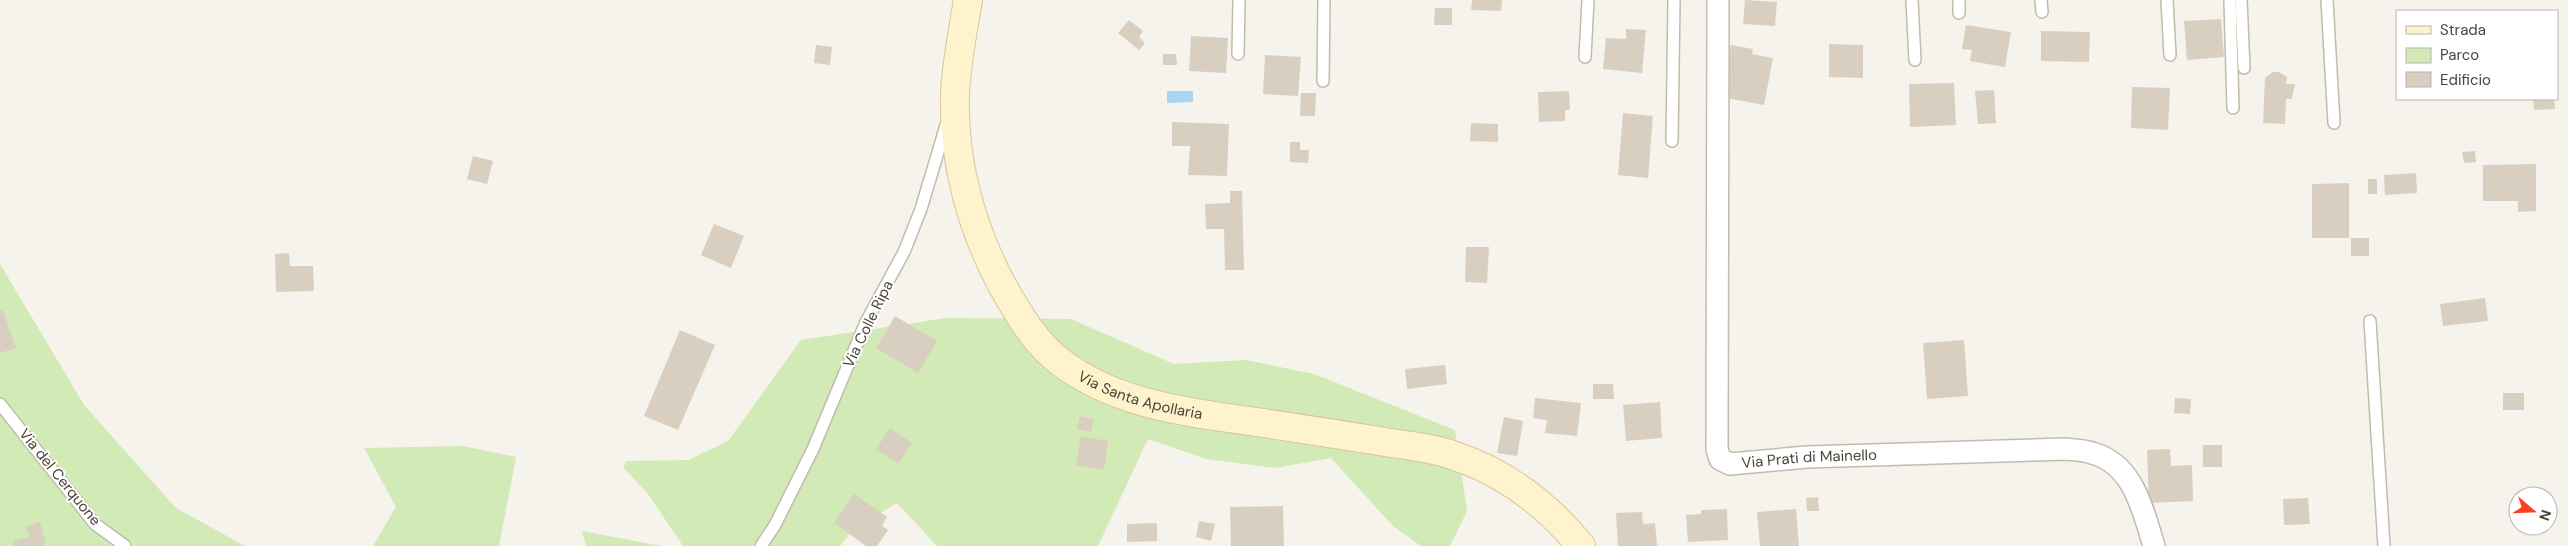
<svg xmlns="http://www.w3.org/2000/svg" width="2568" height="546" viewBox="0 0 2568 546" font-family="'DM Sans',sans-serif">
  <rect width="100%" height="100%" fill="#f6f3ec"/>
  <!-- green -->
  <g fill="#d2eab5">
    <polygon points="0,264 84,405 176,508 245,546 0,546"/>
    <polygon points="946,318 1071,319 1174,364 1246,360 1314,374 1455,430 1467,511 1450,546 1421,546 1393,526 1331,458 1275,468 1206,459 1148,439 1098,546 937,546 897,503 852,531 840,546 683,546 648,494 623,467 627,461 688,460 728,441 801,340"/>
    <polygon points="463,446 516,457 499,546 373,546 396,507 364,448"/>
    <polygon points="582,531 662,546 586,546"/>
  </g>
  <!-- water -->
  <polygon fill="#a9d4f2" points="1167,91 1193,91 1193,102 1167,103"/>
  <!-- building -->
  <g fill="#d8cfc1">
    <polygon points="1472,0 1502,0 1501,11 1471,10"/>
    <polygon points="1745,0 1777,2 1775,26 1743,24"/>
    <polygon points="1435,8 1452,8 1452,25 1434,25"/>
    <polygon points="2221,19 2224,57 2187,60 2184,21"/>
    <polygon points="1129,20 1143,31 1139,37 1145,43 1139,50 1118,33"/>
    <polygon points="1966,25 2011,32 2005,67 1970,61 1972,50 1962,49"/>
    <polygon points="1626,29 1646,30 1642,73 1603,69 1606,38 1626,39"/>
    <polygon points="2041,31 2090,32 2089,62 2041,61"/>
    <polygon points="1191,36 1228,38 1226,73 1189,71"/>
    <polygon points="1829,44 1863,45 1863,78 1829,77"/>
    <polygon points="816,45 832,47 830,65 814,63"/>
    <polygon points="1731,45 1753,49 1752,54 1773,58 1764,105 1721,97"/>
    <polygon points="1163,54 1176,54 1177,65 1163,65"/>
    <polygon points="1265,55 1301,57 1298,96 1263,94"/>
    <polygon points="2273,72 2279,72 2287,77 2286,84 2295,84 2292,99 2286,99 2285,124 2263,123 2265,78"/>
    <polygon points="1954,83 1956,125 1910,127 1909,84"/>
    <polygon points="2132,87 2170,88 2168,130 2131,128"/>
    <polygon points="1994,90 1996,123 1978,124 1975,91"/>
    <polygon points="1569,91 1570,110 1565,110 1565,121 1539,122 1538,92"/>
    <polygon points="1301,93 1316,93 1315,116 1300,116"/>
    <polygon points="2533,99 2554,99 2555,109 2534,110"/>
    <polygon points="1623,113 1653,116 1648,178 1618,175"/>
    <polygon points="1172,122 1229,124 1227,176 1188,175 1190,146 1172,146"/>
    <polygon points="1471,123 1498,124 1498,142 1470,141"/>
    <polygon points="1290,142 1300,142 1300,150 1309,150 1308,163 1290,162"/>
    <polygon points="2475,151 2476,162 2464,163 2462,152"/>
    <polygon points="473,156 493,161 487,184 467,179"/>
    <polygon points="2536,164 2536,211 2518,212 2518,201 2483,201 2483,165"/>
    <polygon points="2416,173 2417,193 2385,195 2384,175"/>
    <rect x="2368" y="179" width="9" height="15"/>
    <polygon points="2349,183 2349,238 2312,238 2312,184"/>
    <polygon points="1230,191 1242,191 1244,270 1225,270 1224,229 1206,229 1205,204 1230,203"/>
    <polygon points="714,224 744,236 731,268 701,255"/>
    <rect x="2351" y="238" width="18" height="18"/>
    <polygon points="1466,247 1489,247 1487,283 1465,282"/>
    <polygon points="289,253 290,266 313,266 314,291 276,292 275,254"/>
    <polygon points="2485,298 2488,321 2443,326 2440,304"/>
    <polygon points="3,310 16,348 0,353 0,311"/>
    <polygon points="895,316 937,341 918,373 876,348"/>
    <polygon points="680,330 715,345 678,430 644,416"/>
    <polygon points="1964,340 1968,396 1927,399 1923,343"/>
    <polygon points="1445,365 1447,384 1407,389 1405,369"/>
    <polygon points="1593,384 1613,384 1614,399 1593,399"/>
    <rect x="2503" y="393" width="21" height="17"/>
    <polygon points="1535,398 1581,403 1577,436 1545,433 1547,420 1533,418"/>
    <polygon points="2175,398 2191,399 2190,414 2174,413"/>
    <polygon points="1660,402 1662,438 1626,441 1623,405"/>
    <polygon points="1080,416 1094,419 1091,432 1077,429"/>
    <polygon points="1504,417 1523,421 1517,456 1497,453"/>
    <polygon points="890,428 912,443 898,464 876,449"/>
    <polygon points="1081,436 1108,441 1104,470 1076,465"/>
    <rect x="2203" y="445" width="19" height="22"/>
    <polygon points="2170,449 2171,466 2192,465 2193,501 2149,503 2147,450"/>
    <polygon points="854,494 887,517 882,526 888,530 877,546 866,546 834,523"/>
    <polygon points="1818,497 1819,511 1807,511 1806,498"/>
    <polygon points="2308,498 2310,524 2284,525 2283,499"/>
    <polygon points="1283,506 1284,546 1231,546 1230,507"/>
    <polygon points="1727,509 1728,540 1688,542 1686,515 1701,514 1701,510"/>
    <polygon points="1796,509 1799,546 1760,546 1757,512"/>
    <polygon points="1642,512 1643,524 1655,523 1657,546 1618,546 1616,513"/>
    <polygon points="1199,521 1215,524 1211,541 1196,537"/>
    <polygon points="40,522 46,546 14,546 13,541 29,537 26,526"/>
    <polygon points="1157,523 1157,541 1127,542 1127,524"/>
  </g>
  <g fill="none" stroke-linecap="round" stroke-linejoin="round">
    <!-- lane casing -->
    <g stroke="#c2bbae" stroke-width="14">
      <g id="lane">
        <polyline points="1912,0 1915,60"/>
        <polyline points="1959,0 1959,13"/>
        <polyline points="2041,0 2042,12"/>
        <polyline points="2167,0 2170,55"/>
        <polyline points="2230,0 2233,108"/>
        <polyline points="2241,0 2244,68"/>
        <polyline points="2327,0 2334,123"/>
        <polyline points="1238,54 1239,0"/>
        <polyline points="1585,57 1588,0"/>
        <polyline points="1323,81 1324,0"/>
        <polyline points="1672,141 1674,0"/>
        <polyline points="2370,321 2384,546"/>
        <polyline points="0,404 95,524 125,546"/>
        <polyline points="761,546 775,525 813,449 866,322 904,252 921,209 947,122"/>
      </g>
    </g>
    <!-- street casing -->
    <g stroke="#c2bbae" stroke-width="24">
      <g id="street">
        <path id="s1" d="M1718,0L1717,449L1720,459L1730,464L1807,457L2065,449C2074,450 2084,450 2092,453C2134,464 2143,511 2154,546"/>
      </g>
    </g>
    <!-- secondary casing -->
    <g stroke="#d6c79b" stroke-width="30">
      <g id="secondary">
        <path id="s2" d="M968,0C963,31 956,64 955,95C953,161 971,227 1002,285C1018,313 1036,345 1063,364C1109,398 1166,409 1221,417C1272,424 1323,432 1373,440C1401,445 1432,447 1458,457C1507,474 1549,507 1581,546"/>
      </g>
    </g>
    <!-- lane -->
    <use href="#lane" stroke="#fff" stroke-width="11"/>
    <!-- street -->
    <use href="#street" stroke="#fff" stroke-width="21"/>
    <!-- secondary -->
    <use href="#secondary" stroke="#fff3cd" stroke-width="28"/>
  </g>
  <g text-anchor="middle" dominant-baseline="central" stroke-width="4" stroke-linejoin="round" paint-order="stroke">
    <!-- street labels -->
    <g font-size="15" fill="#4b4439" stroke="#fff">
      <text transform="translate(868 324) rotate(-64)">Via Colle Ripa</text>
      <text stroke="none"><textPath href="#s2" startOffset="479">Via Santa Apollaria</textPath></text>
      <text stroke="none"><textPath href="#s1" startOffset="550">Via Prati di Mainello</textPath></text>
      <text transform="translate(60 477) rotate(51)">Via del Cerquone</text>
    </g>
  </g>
  <!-- legend -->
  <rect x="2396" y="10" width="162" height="90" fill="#ffffff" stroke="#b7b4b0"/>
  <rect x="2406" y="26" width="25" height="8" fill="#fff3cd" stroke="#b7b4b0"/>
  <text x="2440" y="35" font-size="15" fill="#4b4439">Strada</text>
  <rect x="2406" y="48" width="25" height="15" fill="#d2eab5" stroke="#b7b4b0"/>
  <text x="2440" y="60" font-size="15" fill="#4b4439">Parco</text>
  <rect x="2406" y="72" width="25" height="15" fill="#d8cfc1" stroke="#b7b4b0"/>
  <text x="2440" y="85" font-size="15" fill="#4b4439">Edificio</text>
  <!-- north arrow -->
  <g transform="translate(2533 511) rotate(109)"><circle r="24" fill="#ffffff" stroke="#b7b4b0"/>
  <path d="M0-4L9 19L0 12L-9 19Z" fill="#fc3f1d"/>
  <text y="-8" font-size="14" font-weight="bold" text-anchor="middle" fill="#4b4439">N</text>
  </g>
</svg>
